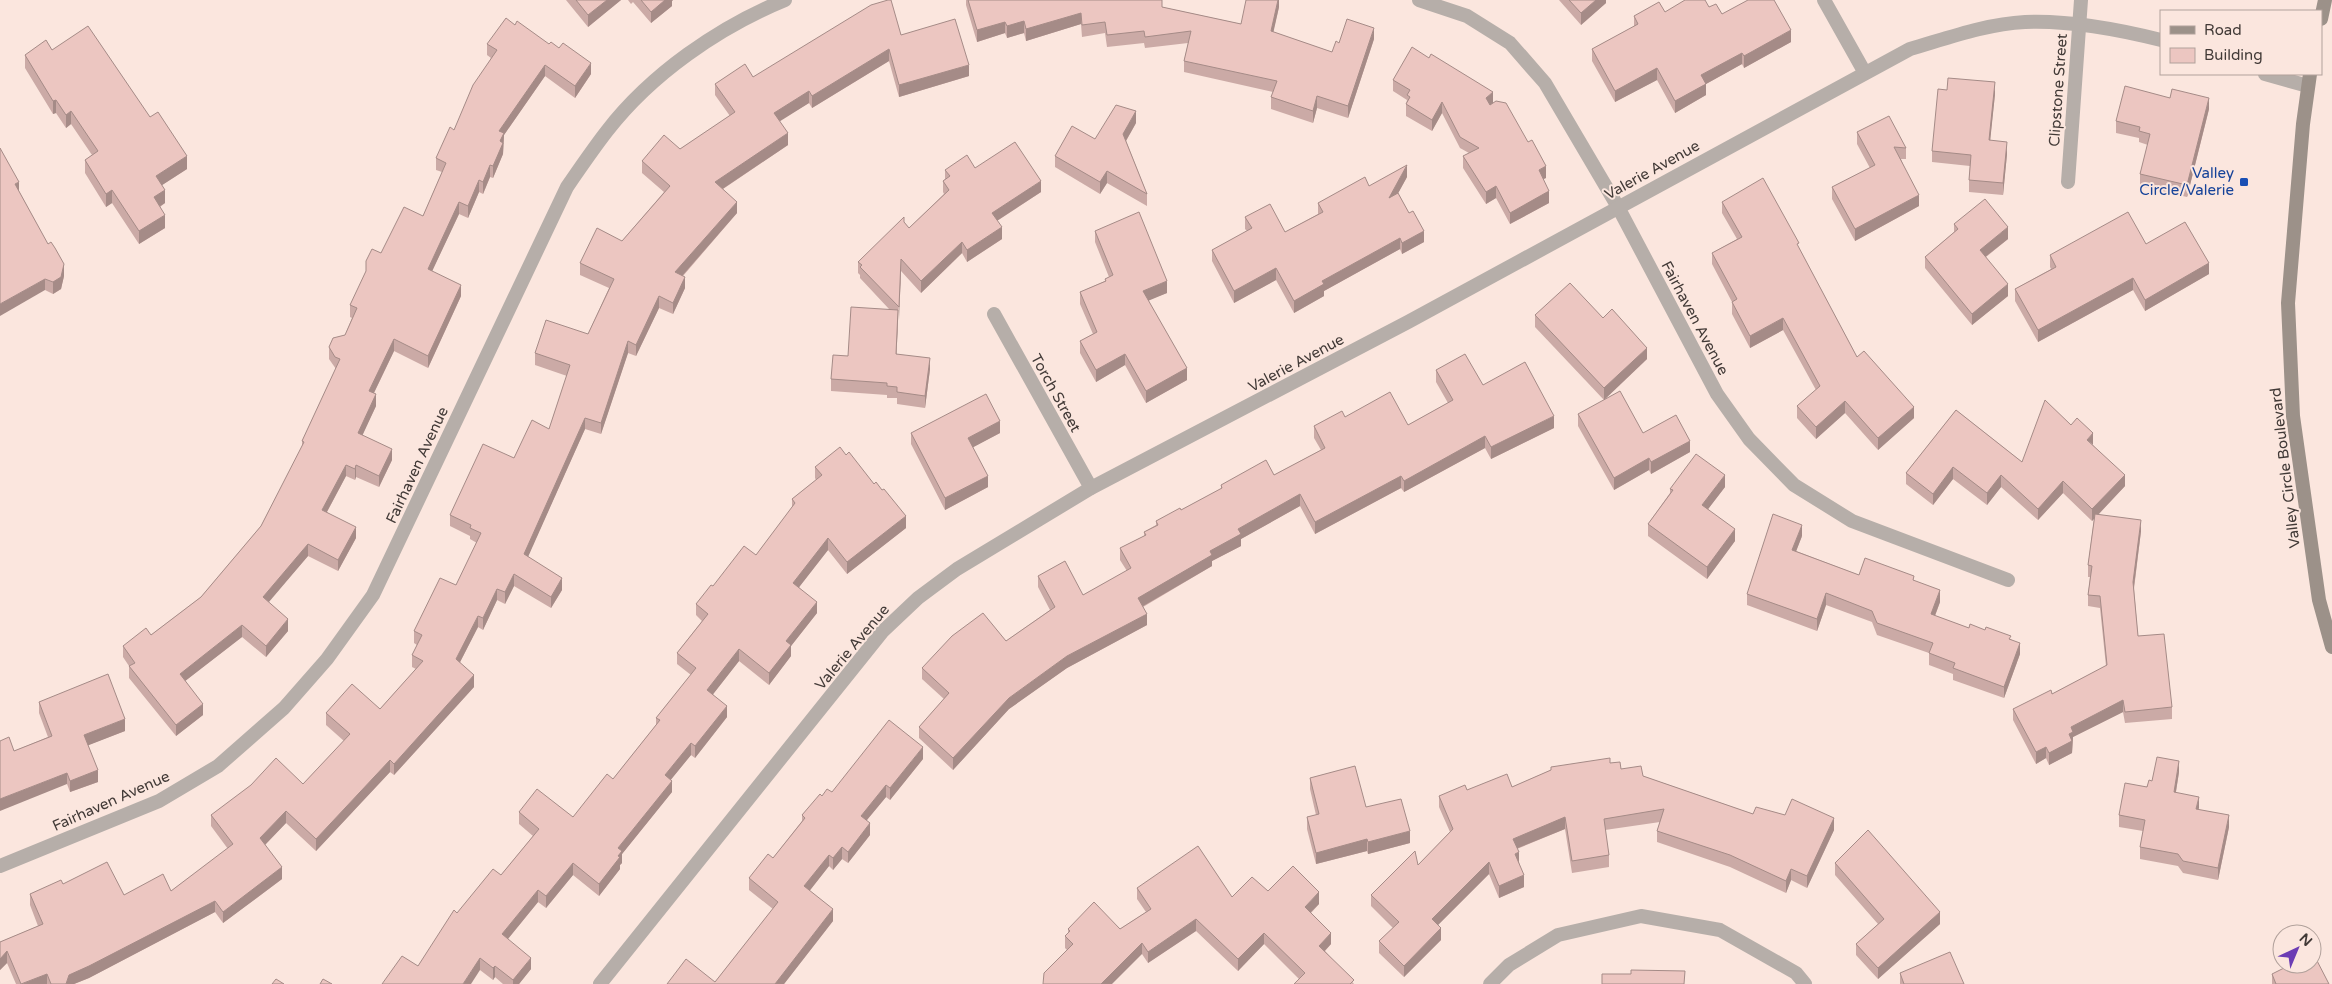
<svg xmlns="http://www.w3.org/2000/svg" width="2332" height="984" viewBox="0 0 2332 984" font-family="'Varela Round',sans-serif">
  <rect width="100%" height="100%" fill="#fbe6de"/>
  <g fill="none" stroke-linecap="round" stroke-linejoin="round">
    <!-- minor -->
    <g stroke="#b6aea9" stroke-width="14">
      <polyline points="1419,0 1467,16 1510,43 1545,83 1618,207 1717,394 1749,439 1794,485 1852,521 2008,580"/>
      <polyline points="1824,0 1865,73"/>
      <polyline points="2265,74 2308,86"/>
      <polyline points="2068,182 2081,0"/>
      <polyline points="994,314 1091,488"/>
      <path d="M0,866L159,801L218,766L284,708L327,659L373,595L567,187C580,168 593,149 607,131C651,74 719,27 785,0"/>
      <path d="M600,984L882,632L918,598L957,569L1091,488L1408,322L1910,49C1948,38 1986,24 2025,22C2070,20 2117,29 2161,40"/>
      <polyline points="1490,984 1509,965 1558,935 1641,916 1720,930 1796,973 1805,984"/>
    </g>
    <!-- secondary -->
    <g stroke="#9c9189" stroke-width="14">
      <polyline points="2321,19 2325,0"/>
      <polyline points="2310,74 2303,124 2288,303 2293,416 2319,600 2332,647"/>
    </g>
  </g>
  <!-- wall -->
  <g fill="#cbaaa6">
    <polygon points="566,0 621,0 588,27"/>
    <polygon points="628,0 673,0 672,1 672,6 651,23 633,2 631,4"/>
    <polygon points="966,0 1162,7 1241,24 1279,0 1279,7 1273,32 1332,52 1339,43 1374,39 1348,118 1317,108 1313,123 1271,109 1271,97 1273,92 1184,72 1184,61 1188,43 1145,48 1144,43 1107,47 1105,33 1082,37 1081,24 1026,41 1024,33 1007,38 1005,33 977,42 966,5"/>
    <polygon points="1559,0 1606,0 1606,3 1581,25"/>
    <polygon points="1709,7 1722,14 1791,42 1744,68 1742,64 1706,84 1706,95 1675,113 1657,80 1615,102 1592,61 1592,49 1634,27 1634,16 1665,12"/>
    <polygon points="901,35 969,76 899,97 889,61 812,108 809,103 779,121 788,145 723,189 737,213 683,276 685,288 673,314 659,308 636,356 628,353 601,434 585,429 528,556 562,590 551,608 514,586 505,604 497,600 483,630 478,627 460,662 474,687 394,775 390,772 316,851 286,823 265,845 282,879 223,923 215,912 89,978 74,984 16,984 7,963 0,970 0,942 38,926 30,905 30,894 63,884 124,895 171,891 228,849 211,826 211,815 303,784 344,741 326,725 326,713 380,709 416,669 412,667 412,655 417,645 414,643 414,631 456,585 477,543 470,539 470,536 450,526 450,515 514,458 549,429 567,376 535,365 535,353 588,334 609,288 580,275 580,263 622,241 664,192 642,173 642,161 680,149 730,116 715,95 715,84 753,77"/>
    <polygon points="487,44 591,74 575,98 545,76 504,135 503,154 493,178 490,177 483,194 479,192 468,218 459,214 432,271 461,296 428,368 394,351 374,393 376,406 362,435 392,460 379,487 356,477 355,480 346,476 327,512 356,538 338,571 308,556 268,602 288,631 266,657 242,637 185,681 203,715 176,736 129,678 129,666 123,657 123,646 151,635 201,597 261,526 302,447 302,441 336,369 329,359 329,347 345,335 352,318 350,317 350,305 381,253 423,216 442,172 436,170 436,158 454,130 491,58 487,55"/>
    <polygon points="52,50 150,117 187,169 162,185 165,203 160,207 165,228 139,244 112,203 106,207 85,173 85,160 92,155 71,124 66,128 56,113 53,114 25,68 25,55"/>
    <polygon points="1393,80 1493,103 1546,178 1543,179 1549,203 1510,224 1496,198 1486,204 1463,168 1463,156 1469,153 1460,148 1442,113 1432,131 1406,116 1406,104 1407,100 1393,91"/>
    <polygon points="1995,94 1990,140 2007,154 2003,195 1969,192 1969,180 1970,166 1932,162 1932,151"/>
    <polygon points="2209,109 2187,197 2140,186 2140,174 2148,145 2139,142 2139,138 2116,133 2116,121"/>
    <polygon points="1136,123 1126,141 1147,194 1147,206 1107,183 1100,194 1055,167 1055,156"/>
    <polygon points="1857,132 1906,148 1906,159 1901,159 1919,206 1855,241 1832,199 1832,187 1870,168 1857,144"/>
    <polygon points="975,168 1041,192 997,221 1002,239 967,262 962,253 921,293 901,271 896,354 930,369 925,408 897,404 897,398 887,398 887,395 831,391 831,379 848,356 889,309 860,278 860,275 858,273 858,262 904,222 909,228 944,194 943,192 943,181 945,179 945,170"/>
    <polygon points="1407,177 1398,193 1424,242 1402,254 1400,249 1324,291 1324,296 1294,313 1276,280 1234,303 1212,261 1212,250 1247,231 1245,229 1245,217 1285,232 1318,214 1318,203 1369,186"/>
    <polygon points="19,191 64,276 61,289 53,294 45,290"/>
    <polygon points="1722,202 1799,248 1857,357 1914,418 1878,450 1845,413 1816,439 1797,418 1797,406 1816,390 1783,330 1750,348 1732,314 1732,302 1712,264 1712,253 1737,239 1722,213"/>
    <polygon points="1954,224 2008,239 1986,257 2008,296 1972,325 1925,268 1925,257 1954,232"/>
    <polygon points="1095,231 1167,293 1148,300 1187,380 1146,403 1125,365 1096,382 1080,353 1080,341 1093,334 1080,304 1080,292 1105,281 1105,279 1109,277 1095,242"/>
    <polygon points="2146,244 2209,274 2145,311 2133,290 2038,342 2015,301 2015,289 2051,269 2050,267 2050,255"/>
    <polygon points="1535,315 1603,318 1647,359 1604,400 1535,327"/>
    <polygon points="1436,370 1483,385 1554,428 1491,459 1485,448 1404,492 1401,488 1315,534 1300,506 1241,539 1241,546 1212,561 1212,566 1143,607 1147,625 1067,668 1009,709 953,770 919,738 919,727 944,699 922,679 922,668 1006,641 1050,610 1038,587 1038,576 1083,595 1127,571 1120,560 1120,548 1144,536 1144,532 1156,525 1156,521 1181,510 1221,489 1221,485 1274,475 1321,450 1314,438 1314,426 1345,417 1408,425 1448,403 1436,382"/>
    <polygon points="1956,410 2022,462 2093,445 2125,486 2098,515 2141,531 2134,589 2138,636 2172,707 2172,719 2125,723 2123,712 2073,737 2072,753 2049,765 2046,758 2036,764 2013,720 2013,709 2052,694 2106,666 2100,608 2088,606 2088,595 2090,577 2088,577 2088,565 2094,519 2092,521 2063,493 2038,520 2001,487 1987,505 1953,479 1933,505 1906,484 1906,473"/>
    <polygon points="1578,414 1643,433 1690,452 1651,474 1649,470 1614,490 1578,426"/>
    <polygon points="911,433 1000,433 973,447 988,487 945,510 911,444"/>
    <polygon points="815,467 906,528 847,574 828,550 799,587 817,613 791,646 791,656 769,685 739,661 713,694 727,717 695,758 691,755 671,779 672,792 622,854 622,863 620,865 620,869 599,896 573,875 546,908 538,902 508,939 531,969 519,984 503,984 495,977 493,980 480,970 418,966 457,913 501,875 533,836 519,824 519,812 573,817 613,779 656,725 656,718 691,675 677,664 677,653 702,621 696,615 696,604 713,586 756,555 792,508 792,499 816,480 815,478"/>
    <polygon points="1725,487 1708,509 1735,541 1707,579 1648,536 1648,524 1670,493 1670,489"/>
    <polygon points="1802,536 1796,551 1859,575 1914,580 1940,602 1935,616 1969,628 2011,639 2020,654 2004,698 1953,680 1953,674 1929,665 1929,653 1877,635 1872,622 1826,605 1817,631 1747,605 1747,594"/>
    <polygon points="39,702 125,731 88,745 98,782 70,792 67,784 14,751 48,737 39,713"/>
    <polygon points="923,759 890,800 886,797 867,820 870,835 848,863 842,859 833,870 829,866 809,891 833,921 784,984 667,984 715,982 773,909 749,890 749,878 773,858 802,821 802,815 822,796"/>
    <polygon points="1610,763 1621,769 1643,776 1753,814 1834,830 1807,888 1791,880 1786,893 1730,867 1657,842 1657,831 1660,822 1605,830 1609,855 1609,867 1572,873 1565,829 1517,849 1519,862 1524,887 1499,898 1489,874 1438,925 1441,940 1404,977 1379,953 1379,941 1393,928 1371,906 1371,895 1418,865 1450,832 1439,807 1439,796 1467,790 1512,787 1551,770 1551,767"/>
    <polygon points="2179,772 2176,792 2198,809 2229,827 2218,880 2183,873 2178,866 2140,859 2140,847 2143,831 2119,827 2119,815 2152,781"/>
    <polygon points="1310,778 1366,807 1410,843 1368,854 1367,851 1316,864 1307,829 1307,817 1316,815 1310,789"/>
    <polygon points="1835,863 1940,924 1878,979 1856,955 1856,944 1878,924 1835,875"/>
    <polygon points="1137,888 1232,897 1268,891 1319,904 1311,913 1331,944 1325,951 1354,984 1299,979 1264,944 1238,971 1196,931 1148,963 1142,954 1067,950 1065,948 1065,936 1068,933 1068,929 1120,929 1146,912 1137,899"/>
    <polygon points="1900,973 1964,984 1900,984"/>
    <polygon points="2272,974 2329,984 2272,984"/>
  </g>
  <!-- shaded-wall -->
  <g fill="#a58b87">
    <polygon points="607,0 621,0 588,27 588,15"/>
    <polygon points="665,0 673,0 672,1 672,6 651,23 651,12"/>
    <polygon points="1278,0 1279,0 1279,7 1271,43 1271,31"/>
    <polygon points="1596,0 1606,0 1606,3 1581,25 1581,13"/>
    <polygon points="1081,13 1081,24 1026,41 1026,29"/>
    <polygon points="1024,21 1024,33 1007,38 1007,26"/>
    <polygon points="1005,22 1005,33 977,42 977,30"/>
    <polygon points="1374,28 1374,39 1348,118 1348,106"/>
    <polygon points="1791,30 1791,42 1744,68 1744,56"/>
    <polygon points="889,49 889,61 812,108 812,96"/>
    <polygon points="1742,53 1742,64 1706,84 1706,95 1675,113 1675,101 1701,75"/>
    <polygon points="591,63 591,74 575,98 575,86"/>
    <polygon points="545,65 545,76 504,135 503,154 493,178 493,166 499,131"/>
    <polygon points="969,65 969,76 899,97 899,85"/>
    <polygon points="1657,68 1657,80 1615,102 1615,91"/>
    <polygon points="1995,82 1995,94 1989,152 1989,140"/>
    <polygon points="809,91 809,103 774,125 774,113"/>
    <polygon points="1493,92 1493,103 1486,110 1486,98"/>
    <polygon points="1317,96 1317,108 1313,123 1313,111"/>
    <polygon points="2209,98 2209,109 2187,197 2187,185"/>
    <polygon points="56,100 56,113 53,114 53,101"/>
    <polygon points="1442,102 1442,113 1432,131 1432,120"/>
    <polygon points="71,111 71,124 66,128 66,115"/>
    <polygon points="1136,111 1136,123 1123,146 1123,134"/>
    <polygon points="788,133 788,145 715,194 715,182"/>
    <polygon points="2007,142 2007,154 2003,195 2003,183"/>
    <polygon points="187,156 187,169 156,189 156,176"/>
    <polygon points="490,165 490,177 483,194 483,182"/>
    <polygon points="1407,165 1407,177 1389,210 1389,198"/>
    <polygon points="1546,166 1546,178 1539,181 1539,170"/>
    <polygon points="1107,171 1107,183 1100,194 1100,182"/>
    <polygon points="479,180 479,192 468,218 468,206"/>
    <polygon points="1041,181 1041,192 992,224 992,213"/>
    <polygon points="19,182 19,194 15,184"/>
    <polygon points="1496,186 1496,198 1486,204 1486,192"/>
    <polygon points="112,190 112,203 106,207 106,194"/>
    <polygon points="165,190 165,203 154,210 154,197"/>
    <polygon points="1549,191 1549,203 1510,224 1510,213"/>
    <polygon points="1919,195 1919,206 1855,241 1855,229"/>
    <polygon points="459,202 459,214 428,280 428,269"/>
    <polygon points="737,202 737,213 675,284 675,272"/>
    <polygon points="165,215 165,228 139,244 139,231"/>
    <polygon points="1002,227 1002,239 967,262 967,250"/>
    <polygon points="2008,227 2008,239 1980,261 1980,250"/>
    <polygon points="1424,231 1424,242 1402,254 1402,243"/>
    <polygon points="1400,238 1400,249 1324,291 1324,296 1294,313 1294,301 1322,281"/>
    <polygon points="962,242 962,253 921,293 921,281"/>
    <polygon points="901,259 901,271 899,319 899,307"/>
    <polygon points="2209,263 2209,274 2145,311 2145,300"/>
    <polygon points="64,264 64,276 61,289 53,294 53,282"/>
    <polygon points="1276,268 1276,280 1234,303 1234,291"/>
    <polygon points="685,277 685,288 673,314 673,303"/>
    <polygon points="2133,278 2133,290 2038,342 2038,330"/>
    <polygon points="45,279 45,290 0,316 0,304"/>
    <polygon points="1167,281 1167,293 1143,303 1143,291"/>
    <polygon points="2008,284 2008,296 1972,325 1972,314"/>
    <polygon points="461,285 461,296 428,368 428,356"/>
    <polygon points="659,296 659,308 636,356 636,345"/>
    <polygon points="898,310 898,321 896,366 896,354"/>
    <polygon points="1783,318 1783,330 1750,348 1750,336"/>
    <polygon points="394,339 394,351 369,403 369,391"/>
    <polygon points="628,341 628,353 601,434 601,423"/>
    <polygon points="1647,348 1647,359 1604,400 1604,388"/>
    <polygon points="1125,354 1125,365 1096,382 1096,370"/>
    <polygon points="930,358 930,369 925,408 925,396"/>
    <polygon points="1187,368 1187,380 1146,403 1146,391"/>
    <polygon points="376,394 376,406 358,445 358,433"/>
    <polygon points="1845,401 1845,413 1816,439 1816,427"/>
    <polygon points="1914,407 1914,418 1878,450 1878,438"/>
    <polygon points="1554,416 1554,428 1491,459 1491,447"/>
    <polygon points="585,418 585,429 524,566 524,554"/>
    <polygon points="1000,421 1000,433 968,450 968,438"/>
    <polygon points="2093,433 2093,445 2087,440"/>
    <polygon points="1485,436 1485,448 1404,492 1404,481"/>
    <polygon points="1690,441 1690,452 1651,474 1651,462"/>
    <polygon points="392,449 392,460 379,487 379,476"/>
    <polygon points="1649,458 1649,470 1614,490 1614,478"/>
    <polygon points="346,465 346,476 322,521 322,510"/>
    <polygon points="356,465 356,477 355,480 355,469"/>
    <polygon points="1953,467 1953,479 1933,505 1933,494"/>
    <polygon points="1725,475 1725,487 1702,517 1702,505"/>
    <polygon points="2001,475 2001,487 1987,505 1987,493"/>
    <polygon points="2125,475 2125,486 2092,521 2092,509"/>
    <polygon points="988,476 988,487 945,510 945,498"/>
    <polygon points="1401,476 1401,488 1315,534 1315,522"/>
    <polygon points="2063,481 2063,493 2038,520 2038,509"/>
    <polygon points="1300,494 1300,506 1241,539 1241,546 1212,561 1212,566 1138,609 1138,598 1210,551 1238,529"/>
    <polygon points="906,516 906,528 847,574 847,562"/>
    <polygon points="2141,520 2141,531 2133,594 2133,582"/>
    <polygon points="1802,525 1802,536 1792,562 1792,550"/>
    <polygon points="356,527 356,538 338,571 338,560"/>
    <polygon points="1735,529 1735,541 1707,579 1707,567"/>
    <polygon points="828,538 828,550 793,595 793,583"/>
    <polygon points="308,544 308,556 263,609 263,597"/>
    <polygon points="514,574 514,586 505,604 505,592"/>
    <polygon points="562,578 562,590 551,608 551,597"/>
    <polygon points="497,589 497,600 483,630 483,618"/>
    <polygon points="1940,590 1940,602 1931,626 1931,614"/>
    <polygon points="1826,593 1826,605 1817,631 1817,619"/>
    <polygon points="817,602 817,613 791,646 791,656 769,685 769,673 786,641"/>
    <polygon points="1147,614 1147,625 1067,668 1009,709 953,770 953,758 1009,698 1067,656"/>
    <polygon points="478,616 478,627 456,670 456,659"/>
    <polygon points="288,619 288,631 266,657 266,646"/>
    <polygon points="242,625 242,637 180,685 180,674"/>
    <polygon points="2020,643 2020,654 2004,698 2004,687"/>
    <polygon points="739,649 739,661 707,702 707,690"/>
    <polygon points="474,675 474,687 394,775 394,764"/>
    <polygon points="2123,700 2123,712 2073,737 2072,753 2049,765 2049,753 2069,734 2071,727"/>
    <polygon points="203,704 203,715 176,736 176,725"/>
    <polygon points="727,706 727,717 695,758 695,746"/>
    <polygon points="125,719 125,731 84,747 84,735"/>
    <polygon points="691,743 691,755 665,787 665,775"/>
    <polygon points="923,747 923,759 890,800 890,788"/>
    <polygon points="2046,747 2046,758 2036,764 2036,752"/>
    <polygon points="390,760 390,772 316,851 316,839"/>
    <polygon points="2179,761 2179,772 2174,803 2174,792"/>
    <polygon points="98,770 98,782 70,792 70,781"/>
    <polygon points="67,773 67,784 0,811 0,799"/>
    <polygon points="672,781 672,792 622,854 622,863 620,865 620,869 599,896 599,884 618,848"/>
    <polygon points="886,785 886,797 861,827 861,816"/>
    <polygon points="2199,797 2199,808 2196,820 2196,809"/>
    <polygon points="286,811 286,823 260,850 260,838"/>
    <polygon points="2229,815 2229,827 2218,880 2218,868"/>
    <polygon points="1565,817 1565,829 1513,850 1513,839"/>
    <polygon points="1834,818 1834,830 1807,888 1807,876"/>
    <polygon points="870,823 870,835 848,863 848,852"/>
    <polygon points="1410,831 1410,843 1368,854 1368,842"/>
    <polygon points="1367,839 1367,851 1316,864 1316,853"/>
    <polygon points="842,847 842,859 833,870 833,858"/>
    <polygon points="1519,852 1519,864 1515,854"/>
    <polygon points="829,855 829,866 804,898 804,886"/>
    <polygon points="1489,862 1489,874 1432,931 1432,919"/>
    <polygon points="573,863 573,875 546,908 546,896"/>
    <polygon points="282,867 282,879 223,923 223,912"/>
    <polygon points="1791,869 1791,880 1786,893 1786,881"/>
    <polygon points="1524,875 1524,887 1499,898 1499,886"/>
    <polygon points="538,890 538,902 502,946 502,934"/>
    <polygon points="1319,892 1319,904 1305,918 1305,907"/>
    <polygon points="215,901 215,912 89,978 74,984 66,984 69,975"/>
    <polygon points="833,909 833,921 784,984 775,984"/>
    <polygon points="1940,912 1940,924 1878,979 1878,968"/>
    <polygon points="1196,919 1196,931 1148,963 1148,952"/>
    <polygon points="1441,928 1441,940 1404,977 1404,966"/>
    <polygon points="1264,933 1264,944 1238,971 1238,959"/>
    <polygon points="1331,933 1331,944 1319,957 1319,946"/>
    <polygon points="1142,943 1142,954 1112,984 1101,984"/>
    <polygon points="7,951 7,963 0,970 0,959"/>
    <polygon points="480,958 480,970 471,984 463,984"/>
    <polygon points="531,958 531,969 519,984 513,984 513,980"/>
    <polygon points="495,966 495,977 493,980 493,968"/>
    <polygon points="47,974 47,984 22,984"/>
  </g>
  <!-- building -->
  <g fill="#ecc6c1" stroke="#a58b87">
    <polygon points="576,0 607,0 588,15"/>
    <polygon points="641,0 665,0 651,12"/>
    <polygon points="888,0 891,0 901,35 955,19 969,65 899,85 889,49 812,96 809,91 774,113 788,133 715,182 737,202 675,272 685,277 673,303 659,296 636,345 628,341 601,423 585,418 524,554 562,578 551,597 514,574 505,592 497,589 483,618 478,616 456,659 474,675 394,764 390,760 316,839 286,811 260,838 282,867 223,912 215,901 89,966 69,975 66,984 51,984 47,974 21,984 7,951 0,959 0,942 43,924 30,894 61,880 63,884 107,862 124,895 163,874 171,891 233,844 211,815 251,785 276,758 303,784 350,734 326,713 352,684 380,709 423,661 412,655 422,635 414,631 440,578 456,585 481,533 470,528 471,525 450,515 483,444 514,458 532,420 549,429 570,365 535,353 546,320 588,334 614,279 580,263 597,228 622,241 670,186 642,161 664,135 680,149 735,112 715,84 745,64 753,77 871,5"/>
    <polygon points="968,0 1162,0 1162,7 1241,24 1246,0 1278,0 1271,31 1332,52 1336,41 1339,43 1347,19 1374,28 1348,106 1317,96 1313,111 1271,97 1277,81 1184,61 1191,31 1145,37 1144,31 1107,35 1105,22 1082,25 1081,13 1026,29 1024,21 1007,26 1005,22 977,30"/>
    <polygon points="1569,0 1596,0 1581,13"/>
    <polygon points="1685,0 1705,0 1709,7 1716,4 1722,14 1748,0 1774,0 1791,30 1744,56 1742,53 1701,75 1706,84 1675,101 1657,68 1615,91 1592,49 1638,24 1634,16 1659,2 1665,12"/>
    <polygon points="506,18 515,25 517,21 549,44 551,42 559,48 563,43 591,63 575,86 545,65 499,131 504,133 500,141 503,143 493,166 490,165 483,182 479,180 468,206 459,202 428,269 461,285 428,356 394,339 369,391 376,394 358,433 392,449 379,476 356,465 355,469 346,465 322,510 356,527 338,560 308,544 263,597 288,619 266,646 242,625 180,674 203,704 176,725 129,666 135,663 123,646 146,628 151,635 201,597 261,526 304,442 302,441 340,359 335,357 329,347 333,338 345,335 357,308 350,305 366,271 366,261 372,249 381,253 404,207 423,216 446,163 436,158 450,127 454,130 473,85 497,50 487,44"/>
    <polygon points="88,26 150,117 158,112 187,156 156,176 165,190 154,197 165,215 139,231 112,190 106,194 85,160 98,151 71,111 66,115 56,100 53,101 25,55 46,40 52,50"/>
    <polygon points="1412,47 1429,58 1431,54 1493,92 1486,98 1490,105 1496,101 1506,103 1528,142 1532,140 1546,166 1539,170 1549,191 1510,213 1496,186 1486,192 1463,156 1479,148 1460,137 1442,102 1432,120 1406,104 1410,97 1407,95 1410,90 1393,80"/>
    <polygon points="1948,78 1995,82 1989,140 2007,142 2003,183 1969,180 1971,155 1932,151 1938,89 1947,90"/>
    <polygon points="2125,86 2170,98 2172,89 2209,98 2187,185 2140,174 2150,134 2139,131 2140,127 2116,121"/>
    <polygon points="1116,105 1136,111 1123,134 1147,194 1107,171 1100,182 1055,156 1072,126 1095,139"/>
    <polygon points="1889,116 1906,148 1894,147 1919,195 1855,229 1832,187 1875,165 1857,132"/>
    <polygon points="1015,142 1041,181 992,213 1002,227 967,250 962,242 921,281 901,259 899,307 860,267 862,265 858,262 904,217 904,222 909,228 949,190 943,181 950,176 945,170 967,155 975,168"/>
    <polygon points="0,148 19,182 15,184 48,244 51,242 55,248 64,264 61,277 53,282 45,279 0,304"/>
    <polygon points="1407,165 1389,198 1398,193 1409,213 1413,211 1424,231 1402,243 1400,238 1322,281 1324,284 1294,301 1276,268 1234,291 1212,250 1252,228 1245,217 1270,204 1285,232 1323,212 1318,203 1365,177 1369,186"/>
    <polygon points="1763,178 1799,243 1797,244 1857,357 1864,351 1914,407 1878,438 1845,401 1816,427 1797,406 1820,386 1783,318 1750,336 1732,302 1737,299 1712,253 1742,237 1722,202"/>
    <polygon points="1985,199 2008,227 1980,250 2008,284 1972,314 1925,257 1958,229 1954,224"/>
    <polygon points="1139,212 1167,281 1143,291 1187,368 1146,391 1125,354 1096,370 1080,341 1097,332 1080,292 1106,281 1105,279 1113,275 1095,231"/>
    <polygon points="2128,212 2146,244 2185,222 2209,263 2145,300 2133,278 2038,330 2015,289 2056,267 2050,255"/>
    <polygon points="1570,283 1603,318 1612,309 1647,348 1604,388 1535,315"/>
    <polygon points="851,307 898,310 896,354 930,358 925,396 897,392 897,387 887,386 887,383 831,379 833,355 848,356"/>
    <polygon points="1465,354 1483,385 1525,362 1554,416 1491,447 1485,436 1404,481 1401,476 1315,522 1300,494 1238,529 1241,534 1210,551 1212,555 1138,598 1147,614 1067,656 1009,698 953,758 919,727 949,693 922,668 952,636 983,613 1006,641 1055,607 1038,576 1065,561 1083,595 1131,568 1120,548 1146,535 1144,532 1158,525 1156,521 1180,508 1181,510 1222,488 1221,485 1266,460 1274,475 1325,448 1314,426 1342,411 1345,417 1390,392 1408,425 1453,400 1436,370"/>
    <polygon points="1620,391 1643,433 1676,415 1690,441 1651,462 1649,458 1614,478 1578,414"/>
    <polygon points="986,394 1000,421 968,438 988,476 945,498 911,433"/>
    <polygon points="2045,400 2071,425 2077,418 2093,433 2087,440 2125,475 2092,509 2063,481 2038,509 2001,475 1987,493 1953,467 1933,494 1906,473 1956,410 2022,462"/>
    <polygon points="840,447 846,455 849,452 874,484 876,482 882,490 884,489 906,516 847,562 828,538 793,583 817,602 786,641 791,645 769,673 739,649 707,690 727,706 695,746 691,743 665,775 672,781 618,848 622,851 618,856 620,857 599,884 573,863 546,896 538,890 502,934 531,958 513,980 495,966 493,968 480,958 463,984 382,984 402,956 418,966 454,910 457,913 493,869 501,875 539,829 519,812 537,789 573,817 607,774 613,779 660,720 656,718 696,668 677,653 708,614 696,604 711,585 713,586 744,546 756,555 795,503 792,499 822,475 815,467"/>
    <polygon points="1696,454 1725,475 1702,505 1735,529 1707,567 1648,524 1673,490 1670,489"/>
    <polygon points="1773,514 1802,525 1792,550 1859,575 1865,558 1914,576 1913,580 1940,590 1931,614 1969,628 1970,624 1985,630 1986,627 2011,636 2009,639 2020,643 2004,687 1953,668 1955,663 1929,653 1933,643 1877,623 1872,611 1826,593 1817,619 1747,594"/>
    <polygon points="2095,514 2141,520 2133,582 2138,636 2164,634 2172,707 2125,712 2123,700 2071,727 2073,732 2069,734 2072,741 2049,753 2046,747 2036,752 2013,709 2051,690 2052,694 2107,665 2100,596 2088,595 2092,566 2088,565"/>
    <polygon points="108,674 125,719 84,735 98,770 70,781 67,773 0,799 0,741 9,737 14,751 52,736 39,702"/>
    <polygon points="889,720 923,747 890,788 886,785 861,816 870,823 848,852 842,847 833,858 829,855 804,886 833,909 775,984 667,984 686,959 715,982 778,902 749,878 768,854 773,858 805,818 802,815 820,794 822,796 827,789 832,792"/>
    <polygon points="2157,757 2179,761 2174,792 2199,797 2196,809 2229,815 2218,868 2183,861 2178,854 2140,847 2145,820 2119,815 2125,783 2147,787 2149,780 2152,781"/>
    <polygon points="1610,758 1610,763 1620,762 1621,769 1641,766 1643,776 1753,814 1756,807 1785,815 1792,799 1834,818 1807,876 1791,869 1786,881 1730,855 1657,831 1664,809 1604,819 1609,855 1572,861 1565,817 1513,839 1519,852 1515,854 1524,875 1499,886 1489,862 1432,919 1441,928 1404,966 1379,941 1399,922 1371,895 1415,851 1418,865 1453,829 1439,796 1465,785 1467,790 1507,774 1512,787 1551,770 1551,767"/>
    <polygon points="1355,766 1366,807 1401,799 1410,831 1368,842 1367,839 1316,853 1307,817 1319,814 1310,778"/>
    <polygon points="1868,830 1940,912 1878,968 1856,944 1884,919 1835,863"/>
    <polygon points="1198,846 1232,897 1252,877 1268,891 1293,866 1319,892 1305,907 1331,933 1319,946 1354,980 1350,984 1294,984 1305,973 1264,933 1238,959 1196,919 1148,952 1142,943 1101,984 1043,984 1044,973 1073,944 1065,936 1070,931 1068,929 1094,902 1120,929 1151,909 1137,888"/>
    <polygon points="1950,952 1964,984 1904,984 1900,973"/>
    <polygon points="2312,953 2313,953 2329,984 2276,984 2272,974 2292,964 2312,964"/>
    <polygon points="1631,970 1685,971 1684,984 1602,984 1602,974 1631,974"/>
    <polygon points="276,979 284,984 272,984"/>
    <polygon points="323,979 332,984 320,984"/>
  </g>
  <!-- markers -->
  <rect fill="#1a4fb4" stroke="#fbe6de" stroke-width="2" x="2239" y="177" width="10" height="10" rx="2.5"/>
  <g text-anchor="middle" dominant-baseline="central" stroke-width="4" stroke-linejoin="round" paint-order="stroke">
    <!-- street labels -->
    <g font-size="15" fill="#423a37" stroke="#fbe6de">
      <text transform="translate(2058 90) rotate(-86)">Clipstone Street</text>
      <text transform="translate(1652 170) rotate(-29)">Valerie Avenue</text>
      <text transform="translate(1695 318) rotate(62)">Fairhaven Avenue</text>
      <text transform="translate(1296 363) rotate(-28)">Valerie Avenue</text>
      <text transform="translate(1056 393) rotate(61)">Torch Street</text>
      <text transform="translate(417 465) rotate(-65)">Fairhaven Avenue</text>
      <text transform="translate(2285 468) rotate(-97)">Valley Circle Boulevard</text>
      <text transform="translate(852 647) rotate(-50)">Valerie Avenue</text>
      <text transform="translate(111 801) rotate(-24)">Fairhaven Avenue</text>
    </g>
    <!-- transit labels -->
    <g font-size="15" fill="#164399" stroke="#fbe6de" text-anchor="end">
      <text x="2234" y="173">Valley<tspan x="2234" dy="17">Circle/Valerie</tspan></text>
    </g>
  </g>
  <!-- legend -->
  <rect x="2160" y="10" width="162" height="65" fill="#fbe6de" stroke="#b1a19b"/>
  <rect x="2170" y="26" width="25" height="8" fill="#9c9189" stroke="#b1a19b"/>
  <text x="2204" y="35" font-size="15" fill="#423a37">Road</text>
  <rect x="2170" y="48" width="25" height="15" fill="#ecc6c1" stroke="#b1a19b"/>
  <text x="2204" y="60" font-size="15" fill="#423a37">Building</text>
  <!-- north arrow -->
  <g transform="translate(2297 949) rotate(44)"><circle r="24" fill="#fbe6de" stroke="#b1a19b"/>
  <path d="M0-4L9 19L0 12L-9 19Z" fill="#6c3cb4"/>
  <text y="-8" font-size="14" font-weight="bold" text-anchor="middle" fill="#423a37">N</text>
  </g>
</svg>
